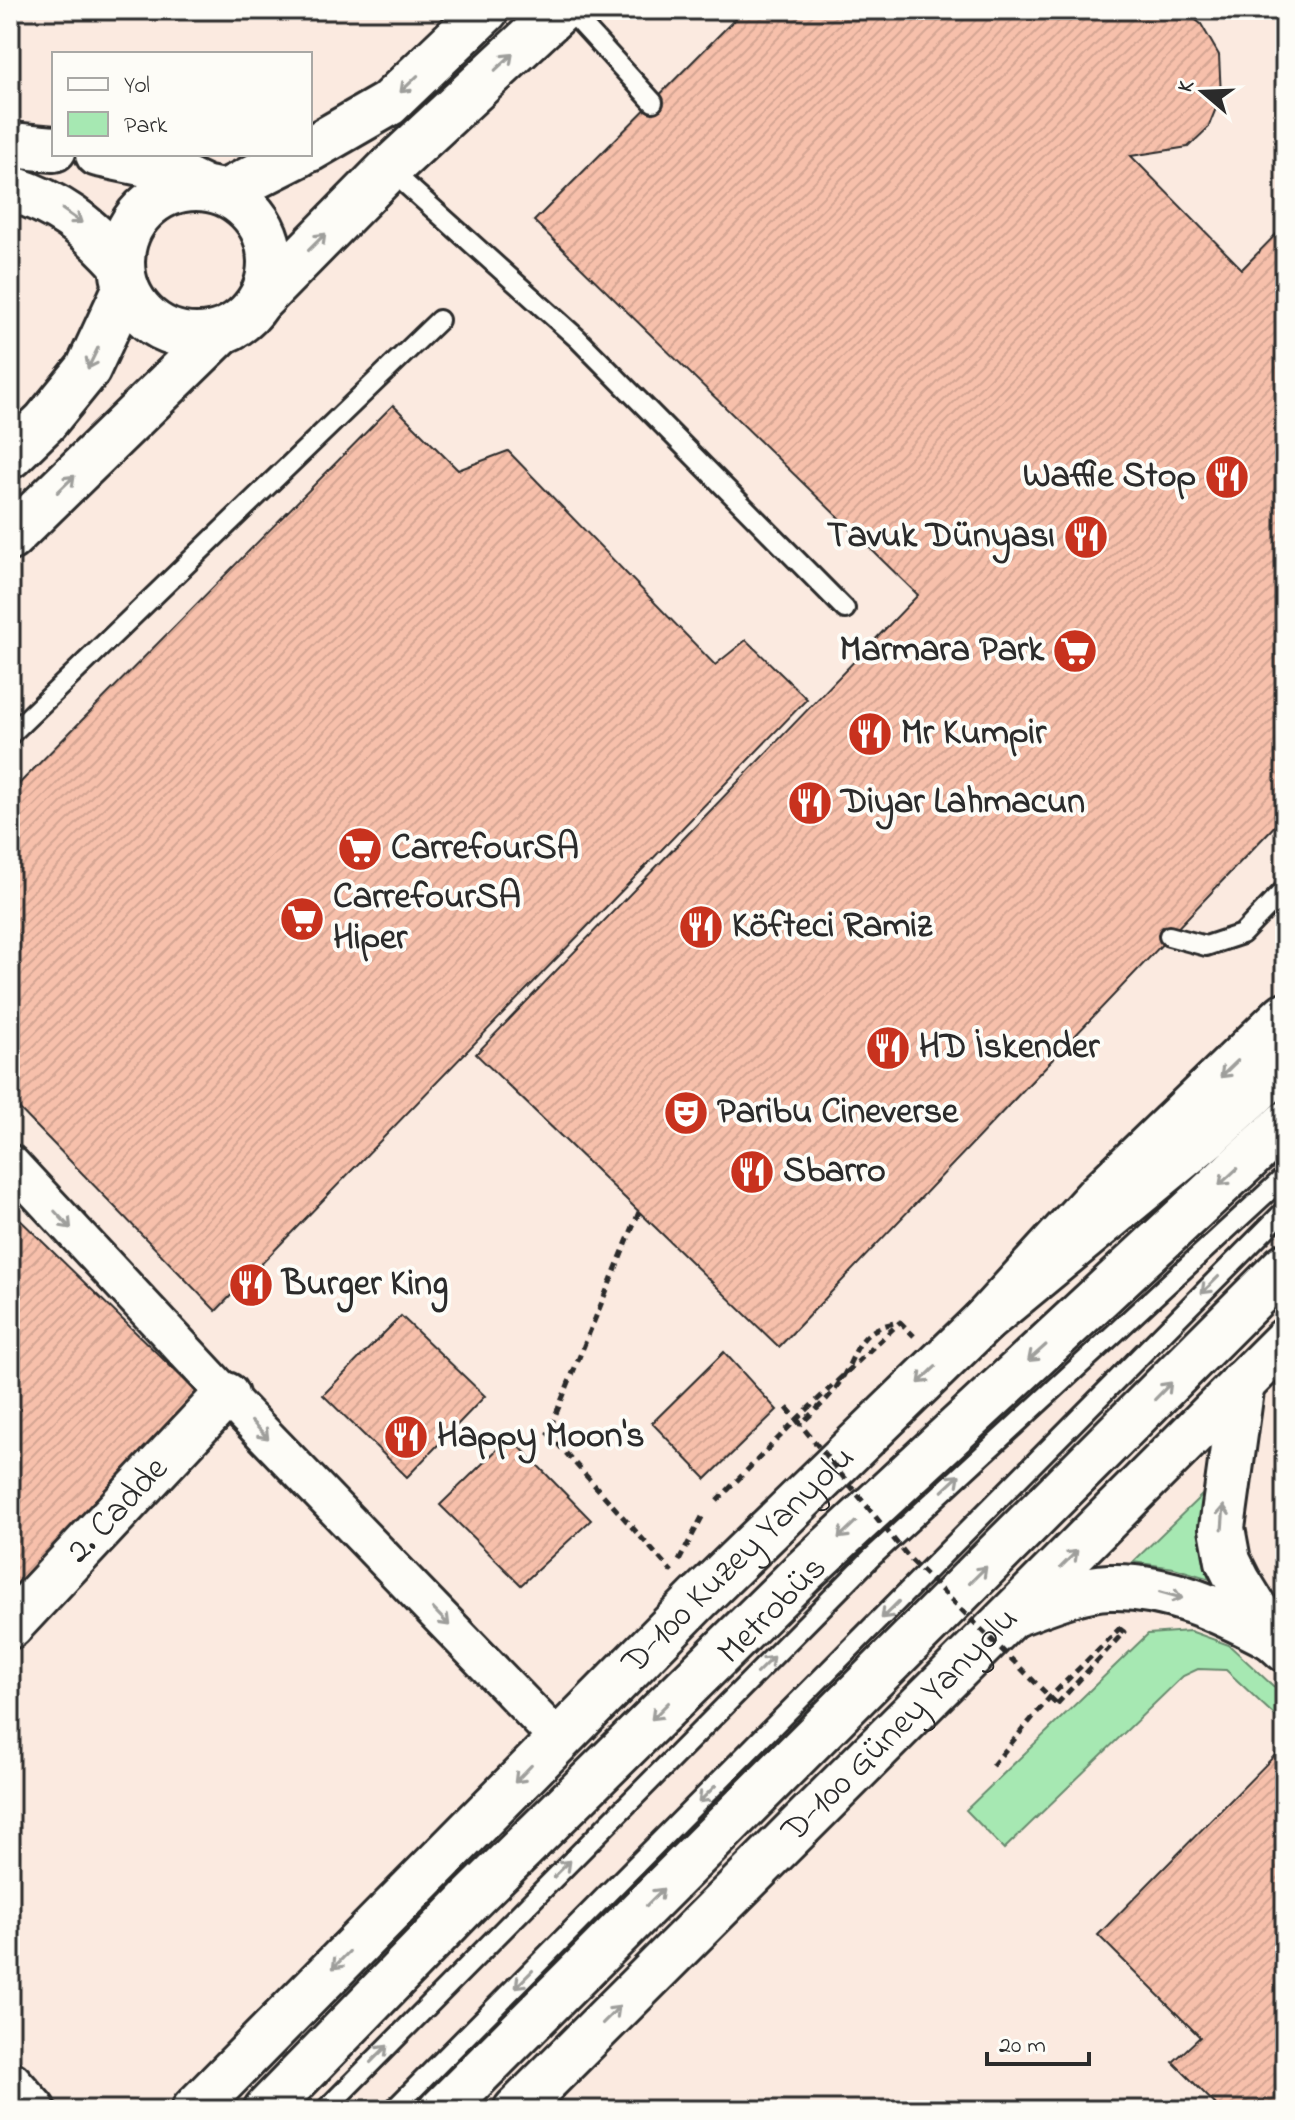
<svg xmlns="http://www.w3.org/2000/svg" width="1295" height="2120" viewBox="0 0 1295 2120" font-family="'Indie Flower',sans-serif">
  <defs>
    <pattern id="building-hatch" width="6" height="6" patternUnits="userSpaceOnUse" patternTransform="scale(2)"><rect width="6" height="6" fill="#f7c0ab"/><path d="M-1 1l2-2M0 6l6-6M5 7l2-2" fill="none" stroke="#d4a593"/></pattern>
  </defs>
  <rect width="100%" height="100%" fill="#fbeae0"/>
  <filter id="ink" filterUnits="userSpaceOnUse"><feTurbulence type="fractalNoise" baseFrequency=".0125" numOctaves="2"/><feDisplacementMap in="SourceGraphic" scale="16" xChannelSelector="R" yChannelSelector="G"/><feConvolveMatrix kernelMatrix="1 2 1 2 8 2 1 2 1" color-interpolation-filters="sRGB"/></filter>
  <g filter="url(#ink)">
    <!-- green -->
    <g fill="#a6e8b2" stroke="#688a6e" stroke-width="2">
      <polygon points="1205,1492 1220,1582 1174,1568 1133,1562"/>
      <polygon points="1190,1631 1229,1645 1285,1697 1285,1725 1226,1670 1198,1669 1183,1676 1004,1849 966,1810 1148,1634"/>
    </g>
    <!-- building -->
    <g fill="url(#building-hatch)" stroke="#2b2b2b" stroke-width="2">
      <polygon points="744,10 1183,10 1201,24 1219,55 1221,96 1208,128 1188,147 1131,156 1242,269 1285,225 1285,815 779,1347 476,1054 918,595 534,221"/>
      <polygon points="393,405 458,470 508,451 715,665 746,640 807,699 216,1311 10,1099 10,793"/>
      <polygon points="10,1210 201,1396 10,1595"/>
      <polygon points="401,1316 485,1396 407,1477 323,1395"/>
      <polygon points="724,1352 777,1410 706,1479 652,1423"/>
      <polygon points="510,1437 591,1520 521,1585 440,1505"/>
      <polygon points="1285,1745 1285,2110 1221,2110 1173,2062 1200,2037 1098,1935"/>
    </g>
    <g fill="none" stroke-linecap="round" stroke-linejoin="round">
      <!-- lane casing -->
      <g stroke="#2b2b2b" stroke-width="24">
        <g id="lane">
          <polyline points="569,10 653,102"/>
          <polyline points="389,169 577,338 845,609"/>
          <polyline points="10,735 439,320"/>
          <polyline points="1169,936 1206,946 1242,934 1285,889"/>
          <polyline points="325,2110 870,1559 1285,1176"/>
          <polyline points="393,2110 1285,1210"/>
        </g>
      </g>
      <!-- street casing -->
      <g stroke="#2b2b2b" stroke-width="42">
        <polyline id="street" points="10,1163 226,1395 558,1739"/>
      </g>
      <!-- secondary casing -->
      <g stroke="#2b2b2b" stroke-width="50">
        <g id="secondary">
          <polyline points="10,145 54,149"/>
          <polyline points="310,149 388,104 486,10"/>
          <polyline points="98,154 160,167 200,186"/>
          <circle cx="196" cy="262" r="74"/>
          <path d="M10,188C60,204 86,225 121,263"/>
          <polyline points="225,192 300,154"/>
          <polyline points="262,298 389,169 560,10"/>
          <polyline points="10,456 45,422 88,369 126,287"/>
          <polyline points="10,538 218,335"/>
          <polyline points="1242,1383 1222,1528 1228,1561 1238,1581 1273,1638 1285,1649"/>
          <path d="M1014,1614C1043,1604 1078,1588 1109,1587C1168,1585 1222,1611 1273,1638"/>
          <path id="s1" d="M10,1626L226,1395"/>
          <polyline points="10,2084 33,2110"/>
        </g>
      </g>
      <!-- primary casing -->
      <g stroke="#2b2b2b" stroke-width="50">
        <g id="primary">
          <path id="s2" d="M194,2110L698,1599L984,1321L1099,1195L1285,1015"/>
          <path id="s3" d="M516,2110L1285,1341"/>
        </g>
      </g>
      <!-- highway casing -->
      <g stroke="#2b2b2b" stroke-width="50">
        <g id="highway">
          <polyline points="984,1321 1210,1134 1285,1064"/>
          <polyline points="266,2110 469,1901 802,1573 1285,1124"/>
          <polyline points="442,2110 1285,1266"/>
        </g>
      </g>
      <!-- path -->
      <g stroke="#2b2b2b" stroke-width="5" stroke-dasharray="8 6" stroke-linecap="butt">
        <polyline points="639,1212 548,1433 672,1572"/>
        <path d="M787,1408L801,1424C813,1412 828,1400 837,1386C859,1355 853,1329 900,1322L914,1336"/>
        <polyline points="717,1501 796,1420"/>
        <polyline points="679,1561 702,1517"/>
        <polyline points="1057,1704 1124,1632 1120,1629"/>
        <polyline points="992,1766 1050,1697 1122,1626"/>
      </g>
      <!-- lane -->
      <use href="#lane" stroke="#fdfcf7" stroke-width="18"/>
      <!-- street -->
      <use href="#street" stroke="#fdfcf7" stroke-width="36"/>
      <!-- secondary -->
      <use href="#secondary" stroke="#fdfcf7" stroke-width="44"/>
      <!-- primary -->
      <use href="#primary" stroke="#fdfcf7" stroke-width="44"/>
      <!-- highway -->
      <use href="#highway" stroke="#fdfcf7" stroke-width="44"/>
      <!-- path-bridge -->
      <g stroke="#2b2b2b" stroke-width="5" stroke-dasharray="8 6" stroke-linecap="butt">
        <polyline points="787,1408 910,1559 1057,1704"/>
        <polyline points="796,1420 900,1322"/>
      </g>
    </g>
    <!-- one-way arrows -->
    <defs><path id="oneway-shaft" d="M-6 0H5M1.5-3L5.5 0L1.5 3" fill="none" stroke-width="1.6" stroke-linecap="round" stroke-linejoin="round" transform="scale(2)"/></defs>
    <g stroke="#9e9e9b">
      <use href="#oneway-shaft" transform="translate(504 62) rotate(-43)"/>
      <use href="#oneway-shaft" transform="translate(409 84) rotate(136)"/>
      <use href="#oneway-shaft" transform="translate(72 216) rotate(35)"/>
      <use href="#oneway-shaft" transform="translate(317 242) rotate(-45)"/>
      <use href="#oneway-shaft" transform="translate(93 358) rotate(116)"/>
      <use href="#oneway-shaft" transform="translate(66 484) rotate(-44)"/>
      <use href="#oneway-shaft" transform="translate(1229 1069) rotate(136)"/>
      <use href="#oneway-shaft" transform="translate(1228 1177) rotate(137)"/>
      <use href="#oneway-shaft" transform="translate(63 1220) rotate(47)"/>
      <use href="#oneway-shaft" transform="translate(1210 1285) rotate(135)"/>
      <use href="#oneway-shaft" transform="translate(1037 1353) rotate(138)"/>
      <use href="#oneway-shaft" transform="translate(927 1375) rotate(136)"/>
      <use href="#oneway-shaft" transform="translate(1163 1391) rotate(-46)"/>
      <use href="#oneway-shaft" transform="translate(260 1430) rotate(46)"/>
      <use href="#oneway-shaft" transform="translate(951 1483) rotate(-43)"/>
      <use href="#oneway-shaft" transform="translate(1223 1517) rotate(-86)"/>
      <use href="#oneway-shaft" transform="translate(847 1530) rotate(136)"/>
      <use href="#oneway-shaft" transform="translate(1069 1559) rotate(-45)"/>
      <use href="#oneway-shaft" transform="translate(978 1575) rotate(-45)"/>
      <use href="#oneway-shaft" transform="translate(1171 1595) rotate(16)"/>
      <use href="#oneway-shaft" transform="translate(890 1610) rotate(135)"/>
      <use href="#oneway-shaft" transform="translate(441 1617) rotate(46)"/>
      <use href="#oneway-shaft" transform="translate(765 1665) rotate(-45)"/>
      <use href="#oneway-shaft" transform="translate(660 1711) rotate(135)"/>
      <use href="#oneway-shaft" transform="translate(523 1774) rotate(134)"/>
      <use href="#oneway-shaft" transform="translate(707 1794) rotate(135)"/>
      <use href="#oneway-shaft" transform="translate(562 1869) rotate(-45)"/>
      <use href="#oneway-shaft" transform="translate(655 1897) rotate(-45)"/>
      <use href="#oneway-shaft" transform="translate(341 1960) rotate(134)"/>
      <use href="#oneway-shaft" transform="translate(524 1979) rotate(135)"/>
      <use href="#oneway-shaft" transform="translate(611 2015) rotate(-45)"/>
      <use href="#oneway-shaft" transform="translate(379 2054) rotate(-45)"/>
    </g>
  </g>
  <!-- icons -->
  <defs>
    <g id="restaurant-disc" transform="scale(2.3)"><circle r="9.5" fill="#c8321e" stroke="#fdfcf7"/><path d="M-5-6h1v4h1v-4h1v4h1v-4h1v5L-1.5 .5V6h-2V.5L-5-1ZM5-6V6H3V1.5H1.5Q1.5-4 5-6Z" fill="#fff"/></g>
    <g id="supermarket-disc" transform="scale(2.3)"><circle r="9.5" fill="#c8321e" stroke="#fdfcf7"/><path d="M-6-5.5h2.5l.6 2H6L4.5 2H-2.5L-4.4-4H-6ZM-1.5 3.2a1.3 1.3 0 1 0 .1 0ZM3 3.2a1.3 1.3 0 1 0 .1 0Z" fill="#fff"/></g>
    <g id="theatre-disc" transform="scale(2.3)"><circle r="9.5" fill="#c8321e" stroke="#fdfcf7"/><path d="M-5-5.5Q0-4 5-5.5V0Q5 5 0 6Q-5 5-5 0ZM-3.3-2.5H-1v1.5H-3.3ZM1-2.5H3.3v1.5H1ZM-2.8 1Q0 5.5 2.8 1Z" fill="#fff"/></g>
  </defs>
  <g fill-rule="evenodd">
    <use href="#restaurant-disc" x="1227" y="477"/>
    <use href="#restaurant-disc" x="1086" y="537"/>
    <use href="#supermarket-disc" x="1075" y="651"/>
    <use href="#restaurant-disc" x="870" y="734"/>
    <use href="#restaurant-disc" x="810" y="803"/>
    <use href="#supermarket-disc" x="360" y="849"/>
    <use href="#supermarket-disc" x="302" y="919"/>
    <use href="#restaurant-disc" x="701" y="927"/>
    <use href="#restaurant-disc" x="888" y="1048"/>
    <use href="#theatre-disc" x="686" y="1113"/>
    <use href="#restaurant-disc" x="752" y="1172"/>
    <use href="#restaurant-disc" x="251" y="1285"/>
    <use href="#restaurant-disc" x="406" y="1437"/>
  </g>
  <g text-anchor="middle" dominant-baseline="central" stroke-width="8" stroke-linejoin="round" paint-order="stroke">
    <!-- poi labels -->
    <g font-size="36" font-weight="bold" fill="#2b2b2b" stroke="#fdfcf7" text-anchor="start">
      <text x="1196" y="477" text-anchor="end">Waffle Stop</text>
      <text x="1055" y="537" text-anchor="end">Tavuk Dünyası</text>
      <text x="1044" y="651" text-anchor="end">Marmara Park</text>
      <text x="901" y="734">Mr Kumpir</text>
      <text x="841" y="803">Diyar Lahmacun</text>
      <text x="391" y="849">CarrefourSA</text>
      <text x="333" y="898">CarrefourSA<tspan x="333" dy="41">Hiper</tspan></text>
      <text x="732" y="927">Köfteci Ramiz</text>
      <text x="919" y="1048">HD İskender</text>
      <text x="717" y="1113">Paribu Cineverse</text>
      <text x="783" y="1172">Sbarro</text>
      <text x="282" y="1285">Burger King</text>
      <text x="437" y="1437">Happy Moon's</text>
    </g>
    <!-- street labels -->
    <g font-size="36" fill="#2b2b2b" stroke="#fdfcf7">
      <text stroke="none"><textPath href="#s1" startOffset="158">2. Cadde</textPath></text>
      <text stroke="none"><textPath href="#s2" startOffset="774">D-100 Kuzey Yanyolu</textPath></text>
      <text transform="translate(773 1611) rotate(-45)">Metrobüs</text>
      <text stroke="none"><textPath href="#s3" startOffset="544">D-100 Güney Yanyolu</textPath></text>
    </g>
  </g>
  <!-- margin -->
  <rect width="1295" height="2120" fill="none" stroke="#fdfcf7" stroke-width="40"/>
  <rect x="20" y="20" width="1255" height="2080" fill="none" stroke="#2b2b2b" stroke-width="3" filter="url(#ink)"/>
  <!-- legend -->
  <rect x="52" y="52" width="260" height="104" fill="#fdfcf7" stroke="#a9a8a5" stroke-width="2"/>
  <rect x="68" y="78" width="40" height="12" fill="#fdfcf7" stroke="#a9a8a5" stroke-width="2"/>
  <text x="124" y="92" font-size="24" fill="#2b2b2b">Yol</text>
  <rect x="68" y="112" width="40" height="24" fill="#a6e8b2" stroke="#a9a8a5" stroke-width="2"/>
  <text x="124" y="132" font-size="24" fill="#2b2b2b">Park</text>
  <!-- north arrow -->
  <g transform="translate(1203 92) rotate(289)" stroke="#fdfcf7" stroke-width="6" paint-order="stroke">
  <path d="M0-6L14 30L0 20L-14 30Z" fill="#2b2b2b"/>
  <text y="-12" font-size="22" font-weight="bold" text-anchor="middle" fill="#2b2b2b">K</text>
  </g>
  <!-- scale -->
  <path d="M987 2052v12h102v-12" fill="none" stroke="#2b2b2b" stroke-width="4"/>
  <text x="999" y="2052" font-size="24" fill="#2b2b2b" stroke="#fdfcf7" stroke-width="6" paint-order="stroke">20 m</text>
</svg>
